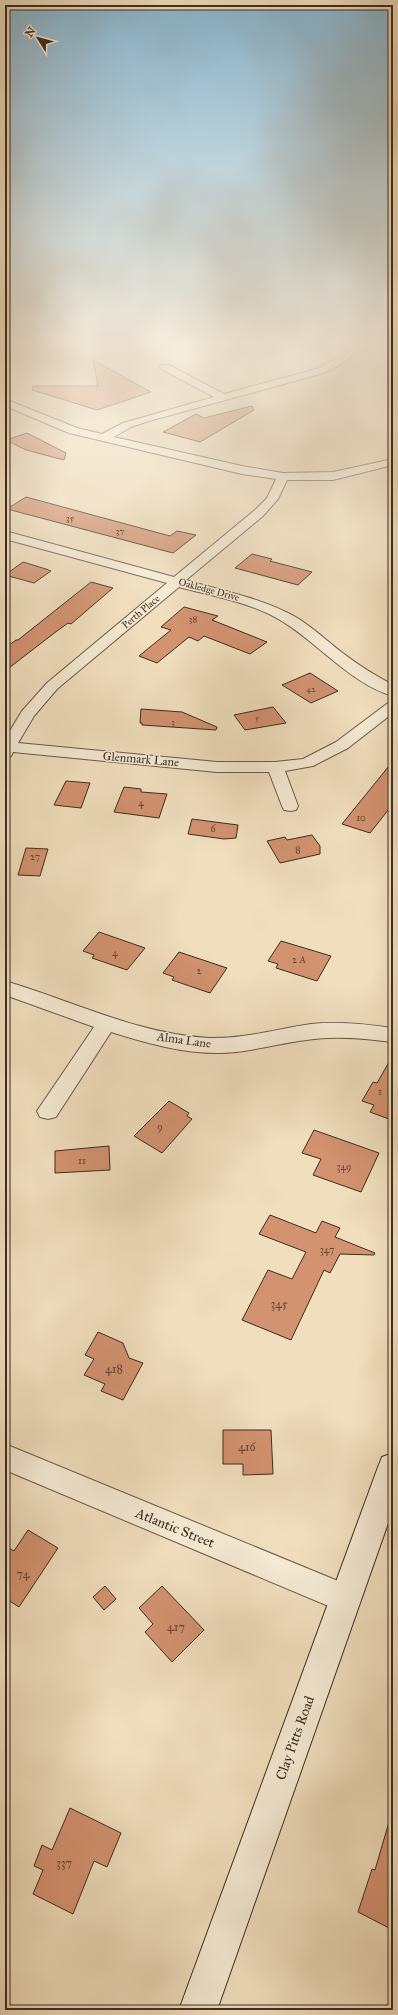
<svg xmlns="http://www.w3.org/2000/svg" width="398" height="2015" viewBox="0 0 398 2015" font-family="'IM FELL Great Primer',serif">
  <rect width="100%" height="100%" fill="#f0debd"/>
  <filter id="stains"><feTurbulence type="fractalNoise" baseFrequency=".005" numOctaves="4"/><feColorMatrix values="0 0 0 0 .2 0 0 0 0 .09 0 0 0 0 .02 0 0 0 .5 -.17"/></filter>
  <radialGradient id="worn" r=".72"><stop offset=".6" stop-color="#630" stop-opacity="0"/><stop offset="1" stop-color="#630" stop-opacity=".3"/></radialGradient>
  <!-- building -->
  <g fill="#d39270" stroke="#3c2d20">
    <polygon points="93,360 151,392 97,410 32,390 33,386 98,386"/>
    <polygon points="252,406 254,410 200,442 163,432 196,414 204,418"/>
    <polygon points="27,433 66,453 64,460 26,450 6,440"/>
    <polygon points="26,497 170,536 177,531 196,535 173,553 7,509"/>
    <polygon points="252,554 272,559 270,561 312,572 298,585 235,568"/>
    <polygon points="23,562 46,569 51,571 34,583 5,575"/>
    <polygon points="91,582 113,588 71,624 68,623 53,634 5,671 5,648 16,640 18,640"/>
    <polygon points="184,607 218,616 212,620 267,642 250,654 204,636 198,641 189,637 157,663 139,656 171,630 161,627"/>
    <polygon points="310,673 338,691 311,703 282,685"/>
    <polygon points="273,707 286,723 245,730 234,715"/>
    <polygon points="141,709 182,712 217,727 216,730 142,725 142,723 140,723"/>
    <polygon points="393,761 393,804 370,833 342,824"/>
    <polygon points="66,781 90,783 81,808 54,805"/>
    <polygon points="124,787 141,789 141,792 167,794 159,818 114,812"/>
    <polygon points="192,819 238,825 236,838 224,839 188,834"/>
    <polygon points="312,835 320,846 320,854 280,863 267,841 285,837 287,840"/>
    <polygon points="26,848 48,849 40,876 18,875"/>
    <polygon points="99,932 145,948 127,970 92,958 94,955 83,951"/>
    <polygon points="281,941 331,956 317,981 276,968 278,964 268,961"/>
    <polygon points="179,952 227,968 210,993 172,980 174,977 163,973"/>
    <polygon points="393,1055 393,1110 389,1119 370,1112 374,1105 362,1101 373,1082 377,1083"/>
    <polygon points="169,1101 189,1113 187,1116 192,1119 162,1153 134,1136"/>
    <polygon points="314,1130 379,1153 361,1192 313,1175 321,1159 302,1153"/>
    <polygon points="109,1146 110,1170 55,1173 55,1151"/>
    <polygon points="270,1215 316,1233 322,1221 340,1228 335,1237 375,1253 374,1255 340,1254 330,1273 324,1270 291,1340 242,1320 268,1270 292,1279 306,1252 259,1234"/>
    <polygon points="98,1332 123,1343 129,1358 143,1363 123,1400 101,1391 105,1384 84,1375 94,1359 85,1355"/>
    <polygon points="223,1430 271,1430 273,1474 243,1475 243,1464 223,1464"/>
    <polygon points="28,1530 58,1548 19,1607 5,1598 5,1546 14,1551"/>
    <polygon points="105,1586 116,1599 104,1610 93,1597"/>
    <polygon points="162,1586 204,1630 172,1662 145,1632 153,1624 139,1608"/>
    <polygon points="70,1808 121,1833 107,1867 94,1861 73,1914 33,1894 43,1870 34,1866 42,1845 52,1850"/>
    <polygon points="389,1822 393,1823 393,1930 358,1912 372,1869 375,1870"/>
  </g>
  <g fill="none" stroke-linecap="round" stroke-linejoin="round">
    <!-- street casing -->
    <g stroke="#695947" stroke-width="2">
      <g id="street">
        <path d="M365,339H376L338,366L324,373L149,421L131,427L114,437L242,466L283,473L333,472L393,459V465L333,480H287L278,499L263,516L186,580C220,590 256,597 288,613C309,623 325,640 344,654C360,666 376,676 393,685V696C352,685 316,641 280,620C250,602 212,596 179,587L57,689L34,716L18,743L217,762H275L303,759L336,742L388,703L393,701V713L348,748L313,766L285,771L298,806L296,810L290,811L284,810L282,806L269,772H217L13,752L11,756L5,758V739L22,711L47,683L167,583L5,539V531L174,577L255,510L267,498L276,479L242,474L69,433L5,406V399L77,428L102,434L123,423L214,397L161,369L160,367L161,365H169L224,394L316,369L330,362Z"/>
        <path d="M5,981C73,1001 137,1034 209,1038C244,1039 277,1029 311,1024C338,1021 366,1024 393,1028V1042C367,1039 341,1036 314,1039C283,1042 253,1052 221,1053C184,1054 146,1043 111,1032L56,1117L48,1119L40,1117L37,1111L94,1027L5,995Z"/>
        <polygon points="5,1444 355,1588 360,1598 355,1608 345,1613 5,1470"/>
      </g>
    </g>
    <!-- secondary casing -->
    <g stroke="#3c2d20" stroke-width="2">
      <polygon id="secondary" points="393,1453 393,1509 217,2010 179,2010 378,1467 382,1457"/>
    </g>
    <!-- street -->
    <use href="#street" fill="#f5ead4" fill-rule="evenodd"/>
    <!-- secondary -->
    <use href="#secondary" fill="#f5ead4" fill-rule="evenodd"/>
  </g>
  <!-- sky -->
  <linearGradient id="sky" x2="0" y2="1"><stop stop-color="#89b7d2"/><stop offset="0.55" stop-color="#f8f0e1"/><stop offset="1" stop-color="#f8f0e1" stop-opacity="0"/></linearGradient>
  <rect width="398" height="621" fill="url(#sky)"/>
  <g text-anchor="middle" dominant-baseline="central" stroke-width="3" stroke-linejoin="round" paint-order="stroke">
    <!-- far-number labels -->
    <g font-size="9" fill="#624634">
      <text x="70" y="517">35</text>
      <text x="120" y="530">37</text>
      <text x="193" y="618">38</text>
      <text x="311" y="688">42</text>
      <text x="257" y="717">5</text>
      <text x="173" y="721">3</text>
    </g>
    <!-- far-street labels -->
    <g font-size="10" fill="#3c2d20" stroke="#f5ead4">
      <text transform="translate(209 590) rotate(15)">Oakledge Drive</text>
      <text transform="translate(141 612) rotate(-40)">Perth Place</text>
    </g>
    <!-- number labels -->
    <g font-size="10" fill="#624634">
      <text x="141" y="803">4</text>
      <text x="361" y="818">10</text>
      <text x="213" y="829">6</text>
      <text x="298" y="850">8</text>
      <text x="35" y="857">27</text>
      <text x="115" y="953">4</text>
      <text x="299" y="960">2 A</text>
      <text x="199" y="971">2</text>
      <text x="380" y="1092">1</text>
      <text x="160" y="1127">9</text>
      <text x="82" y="1161">11</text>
      <text x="344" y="1167">349</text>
      <text x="327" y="1250">347</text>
    </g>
    <!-- street labels -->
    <g font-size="12" fill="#3c2d20" stroke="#f5ead4">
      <text transform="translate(141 759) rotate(5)">Glenmark Lane</text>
      <text transform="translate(184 1040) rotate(8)">Alma Lane</text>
    </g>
    <!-- near-number labels -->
    <g font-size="12" fill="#624634">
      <text x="279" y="1304">345</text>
      <text x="114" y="1369">418</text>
      <text x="247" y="1447">416</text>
      <text x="23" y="1574">74</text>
      <text x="176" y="1627">417</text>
      <text x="64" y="1863">337</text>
    </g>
    <!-- near-street labels -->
    <g font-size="14" fill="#3c2d20" stroke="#f5ead4">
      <text transform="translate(175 1528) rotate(22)">Atlantic Street</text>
      <text transform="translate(295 1738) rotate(-70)">Clay Pitts Road</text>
    </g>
  </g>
  <!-- margin -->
  <rect width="398" height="2015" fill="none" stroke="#f0debd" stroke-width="20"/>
  <rect x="6" y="6" width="386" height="2003" fill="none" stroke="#3c2d20" stroke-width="2"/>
  <rect x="10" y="10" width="378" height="1995" fill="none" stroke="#3c2d20"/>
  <!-- north arrow -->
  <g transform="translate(38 38) rotate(307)" stroke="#f5ead4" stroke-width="3" paint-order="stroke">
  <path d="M0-3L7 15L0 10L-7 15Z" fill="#3c2d20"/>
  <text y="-6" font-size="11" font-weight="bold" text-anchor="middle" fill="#3c2d20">N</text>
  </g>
  <rect width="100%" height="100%" filter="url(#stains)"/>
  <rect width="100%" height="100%" fill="url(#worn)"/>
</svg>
